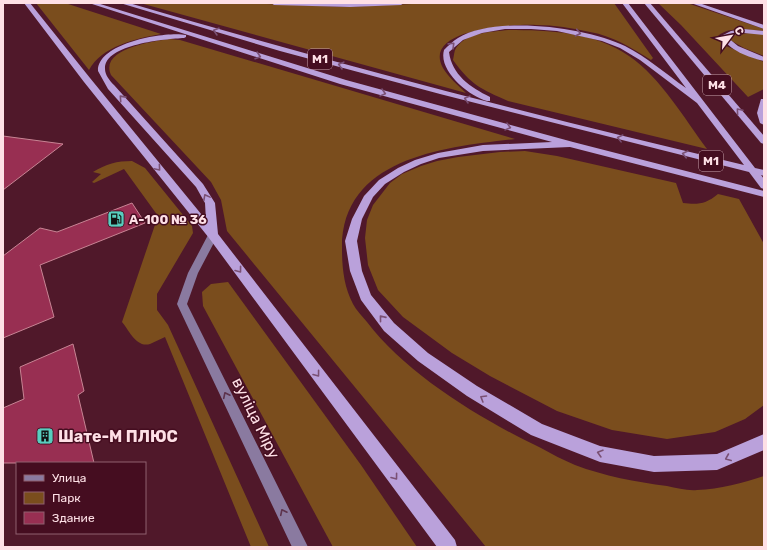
<svg xmlns="http://www.w3.org/2000/svg" width="767" height="550" viewBox="0 0 767 550" font-family="Rubik,sans-serif">
  <rect width="100%" height="100%" fill="#50182a"/>
  <!-- green -->
  <g fill="#7a4d1d">
    <path d="M36,3H65L161,34C135,39 102,46 89,70Z"/>
    <path d="M140,3H244L345,7L433,3H614L653,58L651,60C632,48 613,36 590,32C572,28 554,25 536,25C515,24 421,28 443,68C448,77 458,85 466,93Z"/>
    <path d="M658,3H687L764,29V31C750,30 729,26 718,36L726,46L764,62V89L748,97L681,25Z"/>
    <path d="M508,30C549,30 595,32 629,56C661,78 684,118 707,149L508,101C481,89 471,85 453,60C454,56 454,51 456,48C467,32 492,32 508,30Z"/>
    <polygon points="749,33 764,34 764,56 744,48 730,40 731,37 734,35"/>
    <path d="M170,39L180,40L515,139C446,147 341,157 342,249C342,268 344,287 353,304C356,310 362,316 367,322C406,374 482,420 541,448C552,454 563,460 575,465C604,476 636,482 667,486C677,488 688,491 697,490C720,489 743,483 764,476V547H486L227,231L221,200L211,182L111,75C99,49 153,41 170,39Z"/>
    <path d="M525,151L557,156L676,183L683,203C698,205 706,204 718,194L739,199L764,244V405L745,419L715,432L667,439L612,430L557,411L490,376L452,353L403,317L378,290L368,265L365,238L367,220L373,205L390,183L402,174L421,166L437,161L458,157L500,152Z"/>
    <path d="M132,161L145,168L192,226L193,233L157,294V310L168,325L269,547H251L165,337C160,339 155,342 150,344C136,348 129,330 122,322L158,216L124,169L94,183L92,182L101,174L93,172C106,164 117,161 132,161Z"/>
    <polygon points="228,282 361,465 417,547 333,547 203,306 202,292 211,284"/>
  </g>
  <!-- building -->
  <g fill="#982f52" stroke="#c88494">
    <polygon points="3,136 63,144 3,190"/>
    <polygon points="132,203 145,223 40,265 54,317 3,338 3,256 40,228 57,232"/>
    <polygon points="73,344 84,391 78,395 94,463 3,463 3,408 24,399 20,367"/>
  </g>
  <g fill="none" stroke-linecap="round" stroke-linejoin="round">
    <!-- secondary -->
    <polygon fill="#8a7aa0" fill-rule="evenodd" points="213,232 218,235 198,273 187,304 308,547 292,547 177,304 188,273 208,235"/>
    <!-- highway -->
    <g fill="#baa1db" fill-rule="evenodd">
      <path d="M24,3H30L90,78L206,220L205,203L196,187L108,89L98,71C97,43 165,31 186,35V37L184,38C166,39 104,44 105,69C105,75 110,81 114,85L203,184L215,203L218,234L455,540L457,547H437L209,238L84,82Z"/>
      <polygon points="89,3 97,3 346,80 573,142 764,191 764,197 570,147 483,151 439,158 421,164 404,172 385,184 373,197 362,219 357,241 362,271 371,295 394,323 428,353 477,386 542,424 600,446 654,456 717,454 764,434 764,450 717,470 654,472 600,462 531,435 467,396 418,361 384,331 361,300 350,271 345,241 352,219 364,196 379,180 398,168 415,160 438,153 483,145 552,142 340,84"/>
      <path d="M120,3H129C332,63 537,116 744,165L697,103L640,60L620,48L602,41L557,31L531,29H505L482,33L463,40L449,52C452,75 470,87 490,97V101H487C469,96 438,71 444,50C448,46 453,41 458,38C496,15 587,27 625,46C647,57 666,74 686,88L622,3H628L755,168L764,170V176L761,175L764,179V189L761,188L749,172L440,94L280,51Z"/>
      <polygon points="271,3 404,3 401,5 350,7 274,5"/>
      <polygon points="644,3 650,3 764,136 764,144 761,143"/>
      <polygon points="691,3 699,3 764,25 764,29"/>
      <path d="M744,29L764,31V35L744,33L727,37L738,46L764,57V61C748,57 730,51 721,36L731,31Z"/>
      <polygon points="761,99 764,99 764,125 760,123 757,113"/>
    </g>
  </g>
  <!-- one-way arrows -->
  <defs><path id="oneway-chevron" d="M-2-3.5L2.5 0L-2 3.5" fill="none" stroke-width="1.6" stroke-linecap="round" stroke-linejoin="round"/></defs>
  <g stroke="#7a5074">
    <use href="#oneway-chevron" transform="translate(216 31) rotate(-164)"/>
    <use href="#oneway-chevron" transform="translate(578 33) rotate(12)"/>
    <use href="#oneway-chevron" transform="translate(452 45) rotate(-44)"/>
    <use href="#oneway-chevron" transform="translate(258 56) rotate(17)"/>
    <use href="#oneway-chevron" transform="translate(341 65) rotate(-165)"/>
    <use href="#oneway-chevron" transform="translate(383 93) rotate(15)"/>
    <use href="#oneway-chevron" transform="translate(122 98) rotate(-132)"/>
    <use href="#oneway-chevron" transform="translate(467 99) rotate(-165)"/>
    <use href="#oneway-chevron" transform="translate(739 111) rotate(-130)"/>
    <use href="#oneway-chevron" transform="translate(508 127) rotate(15)"/>
    <use href="#oneway-chevron" transform="translate(620 138) rotate(-166)"/>
    <use href="#oneway-chevron" transform="translate(685 154) rotate(-167)"/>
    <use href="#oneway-chevron" transform="translate(158 168) rotate(50)"/>
    <use href="#oneway-chevron" transform="translate(206 197) rotate(-118)"/>
    <use href="#oneway-chevron" transform="translate(239 270) rotate(53)"/>
    <use href="#oneway-chevron" transform="translate(382 318) rotate(-129)"/>
    <use href="#oneway-chevron" transform="translate(317 374) rotate(53)"/>
    <use href="#oneway-chevron" transform="translate(483 398) rotate(-149)"/>
    <use href="#oneway-chevron" transform="translate(600 453) rotate(-164)"/>
    <use href="#oneway-chevron" transform="translate(728 458) rotate(157)"/>
    <use href="#oneway-chevron" transform="translate(395 477) rotate(53)"/>
  </g>
  <g stroke="#5d334d">
    <use href="#oneway-chevron" transform="translate(226 395) rotate(-116)"/>
    <use href="#oneway-chevron" transform="translate(283 512) rotate(-116)"/>
  </g>
  <!-- icons -->
  <defs>
    <g id="fuel-square" transform="scale(0.9)"><rect x="-9" y="-9" width="18" height="18" rx="4" fill="#58cebf" stroke="#450d20"/><path d="M-5.5-6h7V0h2V4h1.3V-2.5L3-4.5l.8-.8L6-3V5H2.5V1h-1V6h-7ZM-4.2-4.7v3.2H.2V-4.7Z" fill="#111"/></g>
    <g id="building-square" transform="scale(0.9)"><rect x="-9" y="-9" width="18" height="18" rx="4" fill="#58cebf" stroke="#450d20"/><path d="M-4-6H4V6H1V3H-1V6H-4ZM-2.5-4.3h1.7v1.8h-1.7ZM.8-4.3h1.7v1.8H.8ZM-2.5-1h1.7V.8h-1.7ZM.8-1h1.7V.8H.8Z" fill="#111"/></g>
  </defs>
  <g fill-rule="evenodd">
    <use href="#fuel-square" x="116" y="219"/>
    <use href="#building-square" x="45" y="436"/>
  </g>
  <g text-anchor="middle" dominant-baseline="central" stroke-width="3" stroke-linejoin="round" paint-order="stroke">
    <!-- shield labels -->
    <g fill="#450d20" stroke="#c6a1ab" stroke-width="1">
      <rect x="308" y="49" width="24" height="20" rx="3"/>
      <rect x="703" y="75" width="28" height="20" rx="3"/>
      <rect x="699" y="151" width="24" height="20" rx="3"/>
    </g>
    <g font-size="12" font-weight="bold" fill="#fee0e6">
      <text x="320" y="59">М1</text>
      <text x="717" y="85">М4</text>
      <text x="711" y="161">М1</text>
    </g>
    <!-- poi labels -->
    <g font-size="13" font-weight="bold" fill="#fee0e6" stroke="#450d20" text-anchor="start">
      <text x="129" y="219">А-100 № 36</text>
    </g>
    <!-- near-street labels -->
    <g font-size="16" fill="#fee0e6" stroke="#450d20">
      <text transform="translate(256 418) rotate(64)">вуліца Міру</text>
    </g>
    <!-- near-poi labels -->
    <g font-size="16" font-weight="bold" fill="#fee0e6" stroke="#450d20" text-anchor="start">
      <text x="58" y="436">Шате-М ПЛЮС</text>
    </g>
  </g>
  <!-- border -->
  <rect width="767" height="550" fill="none" stroke="#fee0e6" stroke-width="8"/>
  <!-- legend -->
  <rect x="16" y="462" width="130" height="72" fill="#450d20" stroke="#8f616f"/>
  <rect x="24" y="475" width="20" height="6" fill="#8a7aa0" stroke="#8f616f"/>
  <text x="52" y="482" font-size="12" fill="#fee0e6">Улица</text>
  <rect x="24" y="492" width="20" height="12" fill="#7a4d1d" stroke="#8f616f"/>
  <text x="52" y="502" font-size="12" fill="#fee0e6">Парк</text>
  <rect x="24" y="512" width="20" height="12" fill="#982f52" stroke="#8f616f"/>
  <text x="52" y="522" font-size="12" fill="#fee0e6">Здание</text>
  <!-- north arrow -->
  <g transform="translate(731 36) rotate(58)" stroke="#450d20" stroke-width="3" paint-order="stroke">
  <path d="M0-3L7 15L0 10L-7 15Z" fill="#fee0e6"/>
  <text y="-6" font-size="11" font-weight="bold" text-anchor="middle" fill="#fee0e6">С</text>
  </g>
</svg>
